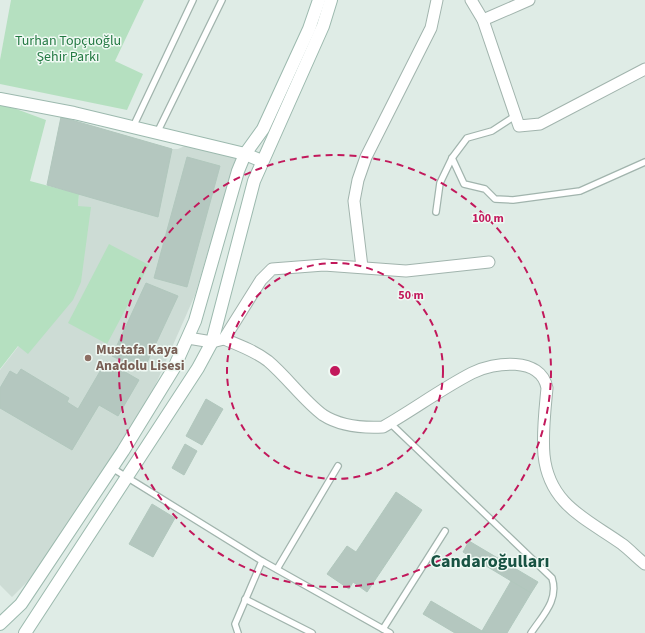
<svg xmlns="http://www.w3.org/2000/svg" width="645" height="633" viewBox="0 0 645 633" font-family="'Source Sans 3',sans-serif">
  <rect width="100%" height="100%" fill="#dfece6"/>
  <!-- built -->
  <polygon fill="#cddcd5" points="61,117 172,149 178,149 187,145 236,157 195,295 151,395 72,519 27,582 12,597 0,585 0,370 70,280 79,195 47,185"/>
  <!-- green -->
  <g fill="#b5e0c0">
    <polygon points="11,0 144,0 115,61 143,74 127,110 0,84 0,60"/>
    <polygon points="0,103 46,120 30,181 79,194 78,206 91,207 81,282 73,300 28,354 18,346 0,369"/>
    <polygon points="109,244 149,265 107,344 68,323"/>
  </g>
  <!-- building -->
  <g fill="#b4c7bf" stroke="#b1c7bd">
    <polygon points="61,117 172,149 158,217 47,185"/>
    <polygon points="187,157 220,166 187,287 154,278"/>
    <polygon points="146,283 178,296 143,371 112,356"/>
    <polygon points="106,361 139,380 118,416 99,405 72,450 0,408 0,388 10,371 17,375 21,369 69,398 67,402 78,409"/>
    <polygon points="206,399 223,409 202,445 186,436"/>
    <polygon points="185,444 197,451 184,475 172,468"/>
    <polygon points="396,492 422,510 367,592 353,582 349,589 327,574 347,546 356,552"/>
    <polygon points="152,504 175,518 153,557 129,544"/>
    <polygon points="469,541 538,582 531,593 463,552"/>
    <polygon points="511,581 531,593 507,633 486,633 482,631"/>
    <polygon points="431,601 482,631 486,633 455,633 423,614"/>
  </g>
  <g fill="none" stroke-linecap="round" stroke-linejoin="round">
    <!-- lane casing -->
    <g stroke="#a1b4ad" stroke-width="8">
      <g id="lane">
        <polyline points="133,127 193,0"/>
        <polyline points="157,133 222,0"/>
        <polyline points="452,158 464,184 485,189 495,199 513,200 580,191 645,162"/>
        <polyline points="436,212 440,183 452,158 467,138 492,131 515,116"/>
        <path d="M390,423L552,578C559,600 543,615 531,633"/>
        <polyline points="112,468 262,561 390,633"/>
        <polyline points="277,569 338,466"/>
        <polyline points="245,599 312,633"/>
        <polyline points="383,629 445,531"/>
        <polyline points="238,633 235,624 262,561"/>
      </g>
    </g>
    <!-- street casing -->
    <g stroke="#a1b4ad" stroke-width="13">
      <g id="street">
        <polyline points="471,0 483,20 519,126 540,124 645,69"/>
        <polyline points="483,20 529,0"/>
        <polyline points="362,267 354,201 358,180 366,157 431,28 437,0"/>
        <polyline points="188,338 212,342 224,339 261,280 272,269 324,265 406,271 489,262"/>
        <path d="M224,339C239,345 255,351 268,361C287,377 304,401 323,415C340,426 364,428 383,427C413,410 441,389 472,373C494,362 541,356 547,388C545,410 542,433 544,455C549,505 587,519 622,544C630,550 637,558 645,564"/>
      </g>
    </g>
    <!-- secondary casing -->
    <g stroke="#9cb9ae" stroke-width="14">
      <g id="secondary">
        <polyline points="0,99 74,113 245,154 262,161"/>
        <polyline points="0,624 21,604 123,451 174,368 195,321 238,171 245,154 263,129 309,29 319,0"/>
        <polyline points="25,633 198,368 212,342 254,181 323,26 331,0"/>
      </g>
    </g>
    <!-- lane -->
    <use href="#lane" stroke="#fff" stroke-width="5.5"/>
    <!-- street -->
    <use href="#street" stroke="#fff" stroke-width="11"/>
    <!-- secondary -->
    <use href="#secondary" stroke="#fff" stroke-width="12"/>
  </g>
  <!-- distance rings -->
  <g fill="none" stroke="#c2185b" stroke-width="2" stroke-dasharray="7 5">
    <circle cx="335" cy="371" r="108"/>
    <circle cx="335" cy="371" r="216"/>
  </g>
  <!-- markers -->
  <circle fill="#8d6e63" stroke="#f0f9f4" stroke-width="1.5" cx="88" cy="358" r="4"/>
  <g text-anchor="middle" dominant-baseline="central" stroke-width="3" stroke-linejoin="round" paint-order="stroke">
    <!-- park labels -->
    <g font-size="14" fill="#247a43" stroke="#f0f9f4">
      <text x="68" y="41">Turhan Topçuoğlu<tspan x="68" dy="16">Şehir Parkı</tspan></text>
    </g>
    <!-- education labels -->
    <g font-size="14" font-weight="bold" fill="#785e54" stroke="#f0f9f4" text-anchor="start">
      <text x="96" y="350">Mustafa Kaya<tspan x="96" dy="16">Anadolu Lisesi</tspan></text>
    </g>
    <!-- district labels -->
    <g font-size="18" font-weight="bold" fill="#185343" stroke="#f0f9f4">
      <text x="490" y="561">Candaroğulları</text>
    </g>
  </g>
  <circle cx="335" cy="371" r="6" fill="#c2185b" stroke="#f0f9f4" stroke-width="2"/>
  <g font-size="12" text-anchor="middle" font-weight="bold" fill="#c2185b" stroke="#f0f9f4" stroke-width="3" stroke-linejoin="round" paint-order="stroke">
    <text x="488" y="222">100 m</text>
    <text x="411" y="299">50 m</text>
  </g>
</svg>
